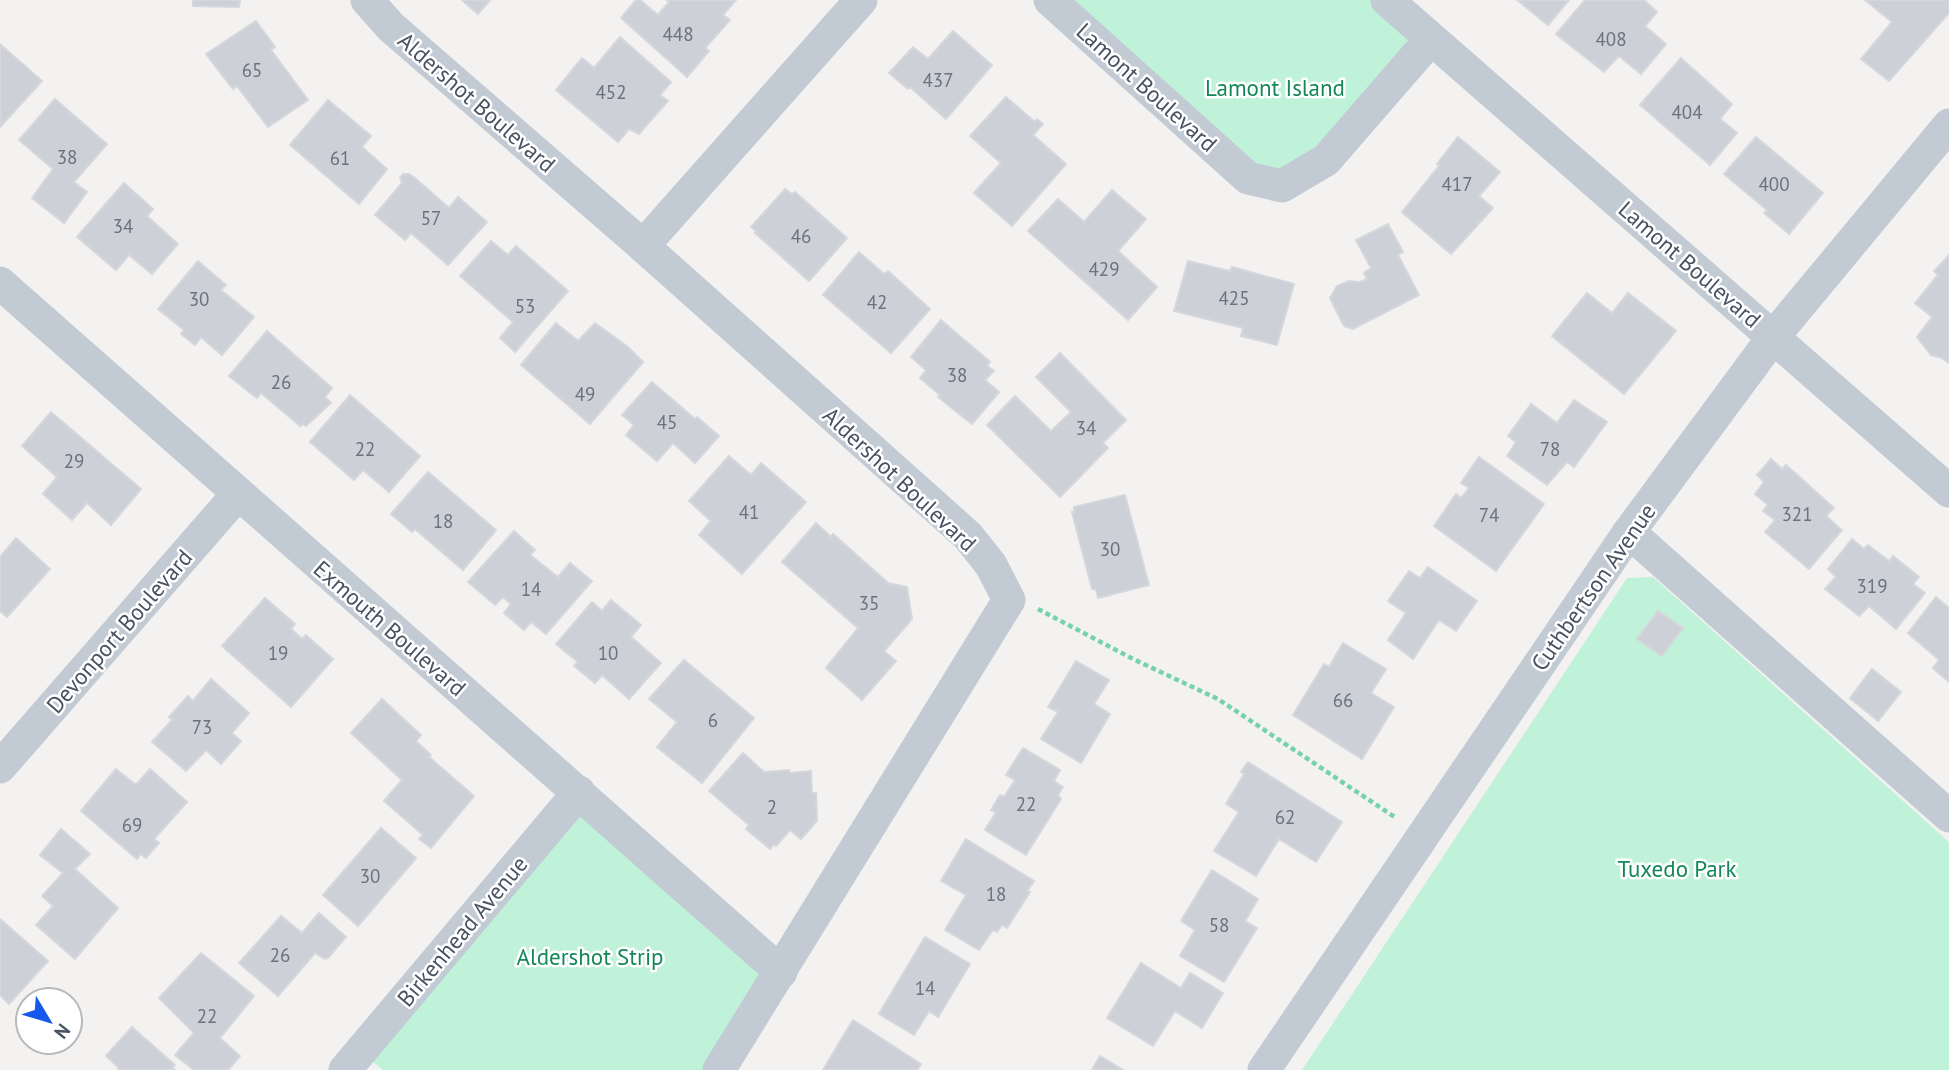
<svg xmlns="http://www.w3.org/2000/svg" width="1949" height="1070" viewBox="0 0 1949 1070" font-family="'PT Sans',sans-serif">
  <rect width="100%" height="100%" fill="#f4f2f1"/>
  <!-- green -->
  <g fill="#c0f1d9">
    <polygon points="1050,0 1387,0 1431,39 1282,186"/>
    <polygon points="1653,577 1949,842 1949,1070 1302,1070 1627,578"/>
    <polygon points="579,792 781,972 719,1070 383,1070 361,1052"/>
  </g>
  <!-- building -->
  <g fill="#cdd0d7" stroke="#d5d7dd" stroke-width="2">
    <polygon points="193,0 240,0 239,7 193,6"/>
    <polygon points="462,0 490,0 478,14"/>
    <polygon points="636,0 640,0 658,15 669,2 667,0 736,0 723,15 730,20 705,48 709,51 687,77 621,18"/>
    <polygon points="1517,0 1569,0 1548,25"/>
    <polygon points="1585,0 1644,0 1657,12 1645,26 1666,44 1641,74 1619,56 1604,72 1556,34"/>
    <polygon points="1865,0 1949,0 1949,13 1889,81 1861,59 1892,22"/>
    <polygon points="256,21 275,47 271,50 308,100 268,127 237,86 233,89 206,54"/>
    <polygon points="953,31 992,65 946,119 910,87 908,89 889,73 913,47 928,59"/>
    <polygon points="620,37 671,82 660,95 668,101 639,134 629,129 618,142 556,90 582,58 594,68"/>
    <polygon points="0,44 42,81 0,127"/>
    <polygon points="1681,58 1732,104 1720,119 1737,133 1710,165 1640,105"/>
    <polygon points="1006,97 1035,122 1037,119 1043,124 1033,135 1066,164 1012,226 974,193 1001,163 970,136"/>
    <polygon points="55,99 107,144 74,182 87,192 64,223 32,198 53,169 19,140"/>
    <polygon points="328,100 371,136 362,147 387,169 359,204 290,145"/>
    <polygon points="1458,137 1500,172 1479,196 1493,208 1451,254 1402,212 1439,166 1437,164"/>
    <polygon points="1756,137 1823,193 1789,234 1764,213 1767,210 1724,174"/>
    <polygon points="403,174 409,174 415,178 449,208 458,197 487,222 448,265 411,233 405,240 375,215 402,183 400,178"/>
    <polygon points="124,183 153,209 147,216 178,244 152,274 129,255 116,270 77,237"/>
    <polygon points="785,189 792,194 795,192 847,238 809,281 755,233 757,232 751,227"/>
    <polygon points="1112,190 1146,219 1118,251 1157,287 1128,320 1028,231 1058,199 1084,222"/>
    <polygon points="1388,224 1403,252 1398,255 1419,295 1353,329 1344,326 1330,298 1337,286 1349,281 1360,282 1367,279 1364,273 1371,268 1356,240"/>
    <polygon points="491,241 508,255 516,246 568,291 515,352 500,338 513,322 460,276"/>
    <polygon points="859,252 884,274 888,271 930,309 891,353 823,295"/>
    <polygon points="1949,255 1949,363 1942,358 1931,355 1917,337 1932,317 1915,303 1938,275 1934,271"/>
    <polygon points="198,261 226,285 221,290 254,317 222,355 201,337 195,345 181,334 184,330 158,309"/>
    <polygon points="1188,261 1230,271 1232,267 1294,284 1277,345 1241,336 1243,328 1174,311"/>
    <polygon points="1587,293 1612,313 1628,293 1676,331 1624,394 1552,336"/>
    <polygon points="941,320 990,362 987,366 994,371 985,380 999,392 972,424 938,397 940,395 920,378 926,370 911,357"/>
    <polygon points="556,323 578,341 595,323 628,347 643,362 590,424 521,365"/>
    <polygon points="267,331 332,388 325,397 331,403 306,426 303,424 300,426 261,393 257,398 229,376"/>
    <polygon points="1060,353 1126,420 1103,443 1108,448 1060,497 987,425 1015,396 1051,431 1071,412 1036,377"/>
    <polygon points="652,382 695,419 697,417 719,436 695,463 673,443 657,461 626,435 634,425 622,415"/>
    <polygon points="350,395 420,456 389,492 363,470 354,480 310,442"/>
    <polygon points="1574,400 1607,422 1574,467 1567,462 1547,485 1507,456 1516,442 1508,436 1531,404 1557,423"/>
    <polygon points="51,412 141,489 111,525 87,503 72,520 43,494 57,477 22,446"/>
    <polygon points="729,456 751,475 761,463 806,502 742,574 699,535 711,521 689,501"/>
    <polygon points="1479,457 1544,504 1496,571 1434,526 1456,494 1461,498 1469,488 1461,483"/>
    <polygon points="1771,459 1782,469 1786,465 1834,508 1826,516 1842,530 1809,569 1765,532 1775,520 1763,511 1768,505 1755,494 1764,482 1757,475"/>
    <polygon points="428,472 496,530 463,570 415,529 412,532 391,514"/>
    <polygon points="1125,495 1149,585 1098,598 1096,590 1092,589 1072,512 1074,512 1074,507"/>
    <polygon points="816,523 831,537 833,534 888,583 907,587 912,619 884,651 896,661 862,700 826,668 858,628 782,562"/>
    <polygon points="514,531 535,550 530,555 558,577 570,563 592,581 546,634 531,622 524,630 504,613 511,604 503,597 495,605 468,582"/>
    <polygon points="16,538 50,569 7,617 0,611 0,557"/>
    <polygon points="1852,539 1864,549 1868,545 1889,561 1893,556 1919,577 1913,584 1925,593 1896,629 1869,606 1859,616 1825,589 1836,577 1828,569"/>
    <polygon points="1428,567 1477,601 1456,631 1439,620 1413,659 1388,640 1406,613 1388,601 1409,571 1420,578"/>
    <polygon points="1936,597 1949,608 1949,682 1933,668 1939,660 1908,633"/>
    <polygon points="265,598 295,624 291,629 302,639 306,635 333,659 291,707 222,646"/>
    <polygon points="611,600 641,625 631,637 661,663 629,699 602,675 595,683 574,666 578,662 556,644 592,602 602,611"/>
    <polygon points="1658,611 1683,628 1662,656 1637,639"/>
    <polygon points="1343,643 1386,669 1371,693 1394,707 1362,759 1293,715 1324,664 1329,667"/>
    <polygon points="684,660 754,718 702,783 657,747 677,722 649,699"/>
    <polygon points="1076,661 1109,680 1094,704 1110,714 1081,763 1041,739 1058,712 1048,707"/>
    <polygon points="1872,669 1901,692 1878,721 1850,698"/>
    <polygon points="211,679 249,713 232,733 241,741 221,764 206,750 186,771 152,742 172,720 169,717 188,696 193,701"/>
    <polygon points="382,699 421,735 416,741 431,755 429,757 474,796 431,848 419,839 423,835 384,801 402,780 351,733"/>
    <polygon points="1023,748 1060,770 1054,781 1063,787 1058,795 1061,799 1026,855 985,830 996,812 991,810 1000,795 1004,797 1015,780 1006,775"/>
    <polygon points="743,753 764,772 789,770 790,773 811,771 812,793 816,793 817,821 801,839 790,830 776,846 774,844 770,849 746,829 749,825 709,791"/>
    <polygon points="1248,762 1342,822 1316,862 1279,839 1256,876 1214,851 1239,812 1226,804 1244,774 1241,772"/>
    <polygon points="116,769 136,785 150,769 187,802 154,839 159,843 146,858 141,854 137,859 81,811"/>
    <polygon points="381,828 416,858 358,926 323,895"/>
    <polygon points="61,829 90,854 75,869 118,908 75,959 36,925 53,906 42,896 63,873 40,855"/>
    <polygon points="966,839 1034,881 1027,891 1030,892 1007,928 1002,925 997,932 993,930 979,950 945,930 966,895 941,881"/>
    <polygon points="1212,870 1258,899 1245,921 1257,928 1224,982 1180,956 1195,930 1181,921"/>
    <polygon points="319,913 346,937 328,958 325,959 315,953 278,996 239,963 281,916 302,933"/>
    <polygon points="0,919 48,961 9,1004 0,995"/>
    <polygon points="925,937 970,964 938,1017 929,1011 914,1035 879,1014"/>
    <polygon points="201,953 254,996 220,1038 240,1056 228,1070 194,1070 175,1055 194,1033 159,998"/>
    <polygon points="1141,963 1181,988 1190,973 1223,993 1202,1028 1175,1011 1153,1046 1107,1018"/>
    <polygon points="853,1020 921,1064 917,1070 823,1070"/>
    <polygon points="132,1027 175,1065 172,1068 175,1070 118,1070 119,1068 106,1056"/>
    <polygon points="1100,1056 1123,1070 1092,1070"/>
  </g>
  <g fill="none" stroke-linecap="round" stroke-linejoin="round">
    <!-- path -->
    <polyline stroke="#76d1af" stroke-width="4.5" stroke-dasharray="5 3.5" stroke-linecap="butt" points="1038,609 1133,659 1218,699 1396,818"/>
    <!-- minor -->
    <g stroke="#c2cad3" stroke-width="33">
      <polyline points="367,0 391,27 643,246 968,536 991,565 1009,600 719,1070"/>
      <polyline points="1050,0 1248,178 1282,186 1326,160 1431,39"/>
      <polyline points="1387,0 1949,491"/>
      <polyline points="643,246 861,0"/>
      <path d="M0,283C259,514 522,741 781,972"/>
      <polyline points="1629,532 1949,816"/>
      <polyline points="0,767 237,495"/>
      <polyline points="345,1070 579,792"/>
      <polyline points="1264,1070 1629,532 1774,336 1949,125"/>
    </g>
  </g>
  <g text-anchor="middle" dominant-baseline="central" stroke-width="5" stroke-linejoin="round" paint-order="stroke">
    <!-- number labels -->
    <g font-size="19" fill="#69727e">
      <text x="678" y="34">448</text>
      <text x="1611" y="39">408</text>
      <text x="252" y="70">65</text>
      <text x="938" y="80">437</text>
      <text x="611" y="92">452</text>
      <text x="1687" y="112">404</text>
      <text x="67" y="157">38</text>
      <text x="340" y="158">61</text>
      <text x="1457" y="184">417</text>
      <text x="1774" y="184">400</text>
      <text x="431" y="218">57</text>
      <text x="123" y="226">34</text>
      <text x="801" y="236">46</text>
      <text x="1104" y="269">429</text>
      <text x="1234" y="298">425</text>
      <text x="199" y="299">30</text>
      <text x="877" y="302">42</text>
      <text x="525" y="306">53</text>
      <text x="957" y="375">38</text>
      <text x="281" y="382">26</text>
      <text x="585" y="394">49</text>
      <text x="667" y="422">45</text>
      <text x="1086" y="428">34</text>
      <text x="365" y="449">22</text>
      <text x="1550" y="449">78</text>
      <text x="74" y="461">29</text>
      <text x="749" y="512">41</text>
      <text x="1797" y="514">321</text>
      <text x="1489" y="515">74</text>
      <text x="443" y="521">18</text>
      <text x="1110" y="549">30</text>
      <text x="1872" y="586">319</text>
      <text x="531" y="589">14</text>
      <text x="869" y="603">35</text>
      <text x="278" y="653">19</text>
      <text x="608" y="653">10</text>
      <text x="1343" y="700">66</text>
      <text x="713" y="720">6</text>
      <text x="202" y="727">73</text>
      <text x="1026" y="804">22</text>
      <text x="772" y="807">2</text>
      <text x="1285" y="817">62</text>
      <text x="132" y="825">69</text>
      <text x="370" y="876">30</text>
      <text x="996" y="894">18</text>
      <text x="1219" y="925">58</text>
      <text x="280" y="955">26</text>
      <text x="925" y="988">14</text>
      <text x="207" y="1016">22</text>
    </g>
    <!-- street labels -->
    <g font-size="23" fill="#485260" stroke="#fff">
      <text transform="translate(1147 87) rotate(42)">Lamont Boulevard</text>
      <text transform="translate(477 102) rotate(41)">Aldershot Boulevard</text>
      <text transform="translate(1690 264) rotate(41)">Lamont Boulevard</text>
      <text transform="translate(900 479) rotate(43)">Aldershot Boulevard</text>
      <text transform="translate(1593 587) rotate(-55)">Cuthbertson Avenue</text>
      <text transform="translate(390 628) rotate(41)">Exmouth Boulevard</text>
      <text transform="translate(119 631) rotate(-49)">Devonport Boulevard</text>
      <text transform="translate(462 931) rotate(-50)">Birkenhead Avenue</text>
    </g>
    <!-- park labels -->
    <g font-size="23" fill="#15865b" stroke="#fff">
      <text x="1275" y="87">Lamont Island</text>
      <text x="1677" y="868">Tuxedo Park</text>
      <text x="590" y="956">Aldershot Strip</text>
    </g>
  </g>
  <!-- north arrow -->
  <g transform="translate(49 1021) rotate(128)"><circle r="33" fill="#ffffff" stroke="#b6babf" stroke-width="2"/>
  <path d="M0-5L12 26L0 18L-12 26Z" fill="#1458ec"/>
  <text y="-10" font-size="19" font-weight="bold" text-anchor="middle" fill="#485260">N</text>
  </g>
</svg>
